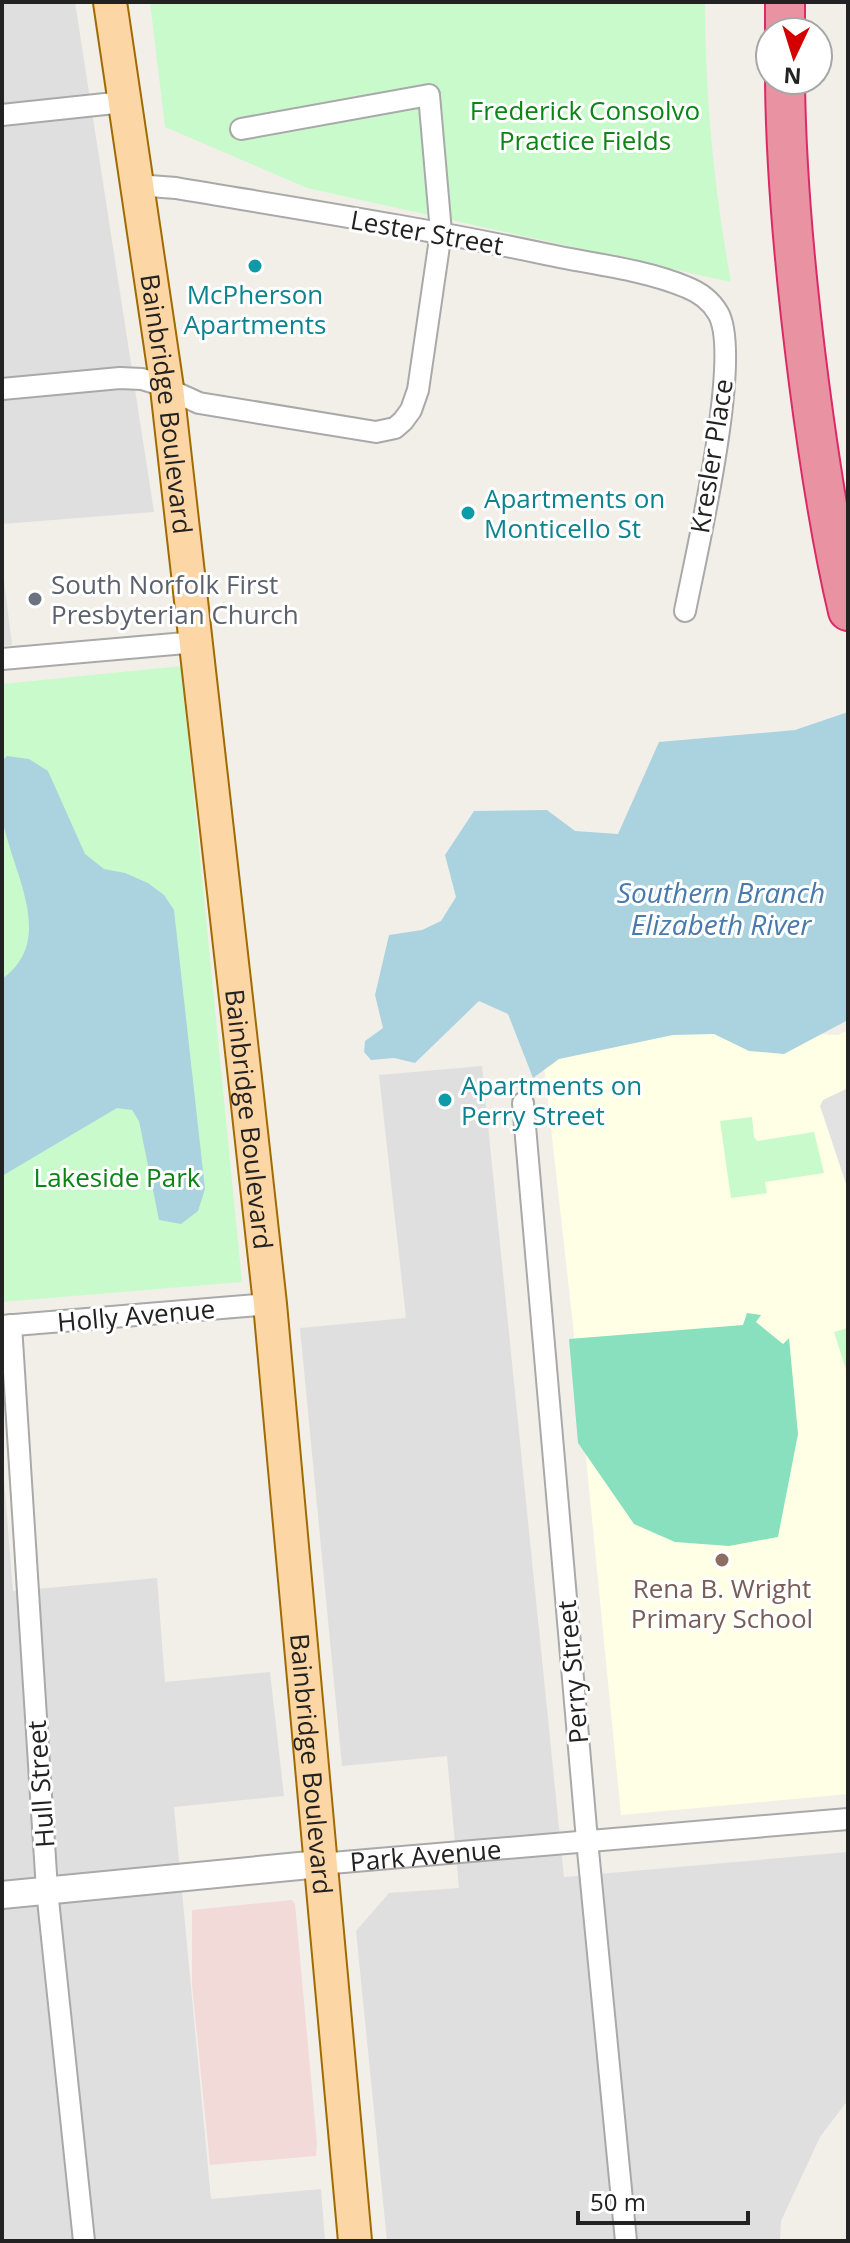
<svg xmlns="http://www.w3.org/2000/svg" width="850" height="2243" viewBox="0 0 850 2243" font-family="'Open Sans',sans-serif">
  <rect width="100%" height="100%" fill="#f2efe9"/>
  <!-- residential -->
  <g fill="#e0dfdf">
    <polygon points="2,2 75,2 154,512 2,524"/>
    <polygon points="2,564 12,645 2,646"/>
    <polygon points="482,1066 564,1877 848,1852 848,2100 820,2137 781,2221 780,2241 387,2241 356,1931 389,1893 459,1888 447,1756 342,1766 300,1328 406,1318 379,1075"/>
    <polygon points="2,1453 13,1591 157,1578 165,1682 270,1672 284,1796 174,1807 211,2199 321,2189 325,2241 2,2241"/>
  </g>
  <!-- commercial -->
  <polygon fill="#f2dad9" points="292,1900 295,1904 317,2143 316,2156 210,2165 192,1985 192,1910"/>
  <!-- education -->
  <polygon fill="#ffffe5" points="733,1030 838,1035 848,1030 848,1794 621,1815 573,1325 541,1038"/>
  <!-- park -->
  <g fill="#c8facc">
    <path d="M150,2H705C705,97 714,189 731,282L307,188L165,127Z"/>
    <polygon points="181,666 242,1282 2,1302 2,684"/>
    <polygon points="752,1117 754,1137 757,1141 814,1132 824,1173 765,1182 767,1193 731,1198 720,1121"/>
    <polygon points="848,1328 848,1376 834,1332"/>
  </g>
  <!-- pitch -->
  <polygon fill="#88e0be" points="747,1313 761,1315 756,1322 783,1344 789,1338 798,1434 778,1537 729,1546 675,1542 634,1524 578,1443 569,1339 743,1325"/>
  <!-- parking -->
  <polygon fill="#e2e2e2" points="848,1088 848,1190 820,1106 823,1100"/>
  <!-- water -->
  <g fill="#aad3df">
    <polygon points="848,712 848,1020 784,1054 749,1051 714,1034 673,1035 559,1059 533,1078 508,1014 479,1001 415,1063 394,1058 371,1060 364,1052 365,1041 383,1028 375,995 389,935 422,930 441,921 456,897 445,855 474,811 547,810 575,831 618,834 659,742 795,730"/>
    <path d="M7,756L29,759L48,771L85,854L104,869L125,873L148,883L164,895L174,910L205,1189L198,1211L181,1224L159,1220L139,1121L132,1110L117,1108L2,1176V979C58,939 11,871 2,817C0,800 2,779 2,761Z"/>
  </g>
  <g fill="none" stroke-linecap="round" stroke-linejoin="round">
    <!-- minor casing -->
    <g stroke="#a9a9a9" stroke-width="24">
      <g id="minor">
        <polyline points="2,115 124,102"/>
        <path d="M136,185L176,188C300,209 423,228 545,254C591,264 643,269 686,287C699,292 711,301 718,313C743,355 696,555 685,611"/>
        <polyline points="2,389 120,378 142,379 155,383 199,403 376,432 395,428 403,421 411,410 418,390 441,232 429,95 241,129"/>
        <polyline points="2,659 197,642"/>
        <polyline points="523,1103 587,1840 626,2241"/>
        <polyline points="11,1325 47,1890 84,2241"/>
        <polyline points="2,1326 270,1304"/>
        <path id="s1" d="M320,1864L848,1819"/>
      </g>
    </g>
    <!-- tertiary casing -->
    <g stroke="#a9a9a9" stroke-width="30">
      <polyline id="tertiary" points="2,1895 320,1864"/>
    </g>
    <!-- primary casing -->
    <g stroke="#a06b00" stroke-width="36">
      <g id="primary">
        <path id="s2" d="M110,2L167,388L245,1078L270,1304L355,2241"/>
      </g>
    </g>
    <!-- motorway casing -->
    <g stroke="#dc2a67" stroke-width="42">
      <g id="motorway">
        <polyline points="785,32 785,2"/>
        <path d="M785,80C786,182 796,282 809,383C819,460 830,535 848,611"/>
      </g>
    </g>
    <!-- minor -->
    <use href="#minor" stroke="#fff" stroke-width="20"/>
    <!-- tertiary -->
    <use href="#tertiary" stroke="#fff" stroke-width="26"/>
    <!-- primary -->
    <use href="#primary" stroke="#fcd6a4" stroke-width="32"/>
    <!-- motorway -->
    <use href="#motorway" stroke="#e892a2" stroke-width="38"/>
  </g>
  <!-- markers -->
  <g fill="#0f9aa8" stroke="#fff" stroke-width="3">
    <circle cx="255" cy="266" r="8"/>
    <circle cx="468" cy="513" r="8"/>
    <circle cx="445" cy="1100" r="8"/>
  </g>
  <circle fill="#6b7280" stroke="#fff" stroke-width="3" cx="35" cy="599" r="8"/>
  <circle fill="#8d6e63" stroke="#fff" stroke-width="3" cx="722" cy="1560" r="8"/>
  <g text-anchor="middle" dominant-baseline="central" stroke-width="6" stroke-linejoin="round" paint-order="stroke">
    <!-- park labels -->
    <g font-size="26" fill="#0c8416" stroke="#fff">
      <text x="585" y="110">Frederick Consolvo<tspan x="585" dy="30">Practice Fields</tspan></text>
      <text x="117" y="1177">Lakeside Park</text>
    </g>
    <!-- street labels -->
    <g font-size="26" fill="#222" stroke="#fff">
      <text transform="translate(427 232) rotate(10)">Lester Street</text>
      <text stroke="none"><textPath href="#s2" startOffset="406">Bainbridge Boulevard</textPath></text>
      <text transform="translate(711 456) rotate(-81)">Kresler Place</text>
      <text stroke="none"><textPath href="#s2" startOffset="1126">Bainbridge Boulevard</textPath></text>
      <text transform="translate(136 1315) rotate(-5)">Holly Avenue</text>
      <text transform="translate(572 1672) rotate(-95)">Perry Street</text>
      <text stroke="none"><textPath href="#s2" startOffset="1774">Bainbridge Boulevard</textPath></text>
      <text transform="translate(40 1784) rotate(-94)">Hull Street</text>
      <text stroke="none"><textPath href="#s1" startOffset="106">Park Avenue</textPath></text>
    </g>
    <!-- culture labels -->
    <g font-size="26" fill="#0d838f" stroke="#fff" text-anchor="start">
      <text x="255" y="294" text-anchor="middle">McPherson<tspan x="255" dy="30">Apartments</tspan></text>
      <text x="484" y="498">Apartments on<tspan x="484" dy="30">Monticello St</tspan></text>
      <text x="461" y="1085">Apartments on<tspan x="461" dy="30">Perry Street</tspan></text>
    </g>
    <!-- worship labels -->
    <g font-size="26" fill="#5b616d" stroke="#fff" text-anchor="start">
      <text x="51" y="584">South Norfolk First<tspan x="51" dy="30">Presbyterian Church</tspan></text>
    </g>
    <!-- education labels -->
    <g font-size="26" fill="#785e54" stroke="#fff">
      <text x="722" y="1588">Rena B. Wright<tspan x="722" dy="30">Primary School</tspan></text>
    </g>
    <!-- water labels -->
    <g font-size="28" font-style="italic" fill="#4a7aab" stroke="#fff">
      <text x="721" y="892">Southern Branch<tspan x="721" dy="32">Elizabeth River</tspan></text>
    </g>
  </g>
  <!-- border -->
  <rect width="850" height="2243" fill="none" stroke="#222222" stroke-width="8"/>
  <!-- north arrow -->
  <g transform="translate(794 56) rotate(184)"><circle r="38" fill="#ffffff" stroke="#a7a7a7" stroke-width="2"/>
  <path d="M0-6L14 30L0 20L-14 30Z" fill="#d40000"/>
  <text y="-12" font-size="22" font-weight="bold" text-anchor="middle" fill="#222222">N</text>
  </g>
  <!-- scale -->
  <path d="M578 2211v12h170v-12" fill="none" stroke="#222222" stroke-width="4"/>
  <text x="590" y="2211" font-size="24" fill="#222222" stroke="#ffffff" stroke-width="6" paint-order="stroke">50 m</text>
</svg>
